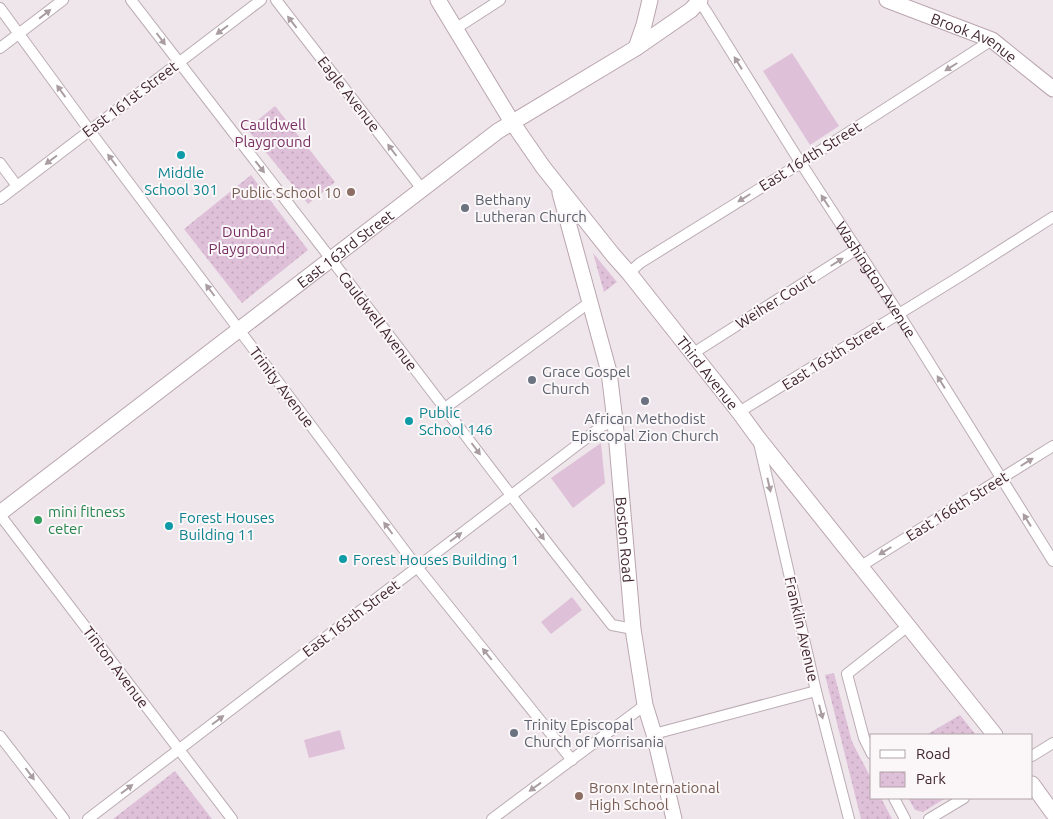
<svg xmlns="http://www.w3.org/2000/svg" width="1053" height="819" viewBox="0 0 1053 819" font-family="Ubuntu,sans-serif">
  <defs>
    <pattern id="park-dots" width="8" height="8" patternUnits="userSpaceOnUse" patternTransform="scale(1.25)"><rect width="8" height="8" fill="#dfc0d9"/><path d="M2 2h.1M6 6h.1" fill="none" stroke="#c1a5bb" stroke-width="1.8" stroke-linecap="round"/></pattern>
  </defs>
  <rect width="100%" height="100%" fill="#efe6eb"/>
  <!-- green -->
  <g fill="#dfc0d9">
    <polygon points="792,53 839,126 810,145 763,71"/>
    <polygon points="601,443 605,483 573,508 551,478"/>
    <polygon points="572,597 582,610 551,634 541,622"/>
    <polygon points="340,730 345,749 309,758 304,740"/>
  </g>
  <!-- park -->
  <g fill="url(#park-dots)">
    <polygon points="275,106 335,182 308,204 247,129"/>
    <polygon points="251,175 308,250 242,303 184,229"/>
    <polygon points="593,253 617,282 604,292"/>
    <polygon points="834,673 852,742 872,780 872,798 881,798 892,819 861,819 825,675"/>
    <polygon points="960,715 976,735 926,735"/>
    <polygon points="175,771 212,819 113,819"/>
    <polygon points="908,798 946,798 923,812 915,810"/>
  </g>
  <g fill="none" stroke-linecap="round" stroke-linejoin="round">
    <!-- street casing -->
    <g stroke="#bbacb3" stroke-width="12">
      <g id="street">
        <polyline points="131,0 321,246 552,549 612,625 633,629"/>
        <polyline points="276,0 422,189"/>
        <path id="s1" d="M699,1L706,11L795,154L899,314L1053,561"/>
        <polyline points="0,8 90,131 417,567 572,760"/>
        <polyline points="455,29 500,0"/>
        <polyline points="0,48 63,0"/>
        <polyline points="0,163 17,186"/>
        <polyline points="0,199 261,0"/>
        <polyline points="629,273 640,263 801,163 992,40"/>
        <polyline points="692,354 857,249"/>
        <polyline points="445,408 590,302"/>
        <polyline points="739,412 959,277 1053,217"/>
        <polyline points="759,443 816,691 849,819"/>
        <polyline points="0,515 232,819"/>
        <polyline points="861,566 1053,446"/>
        <polyline points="654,734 816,691"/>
        <polyline points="0,736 64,819"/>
        <polyline points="872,754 864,738 847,674 908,626"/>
        <polyline points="1032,756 1053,743"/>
        <polyline points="894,798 905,819"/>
        <polyline points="88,819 602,426 615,421"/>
        <polyline points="492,819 645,705"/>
        <polyline points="929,819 964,798"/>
      </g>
    </g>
    <!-- secondary casing -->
    <g stroke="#baa5ae" stroke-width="17">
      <g id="secondary">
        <path id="s2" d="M438,0L512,122L543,167L613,255L629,273L739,412L758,438L995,735"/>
        <path id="s3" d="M887,0L992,40L1053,89"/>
        <polyline points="636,48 644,25 650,0"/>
        <path id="s4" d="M560,193L609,372L615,421L633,629L645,705L654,734L674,819"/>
        <path id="s5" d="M0,513L498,131L636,48L691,10L700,0"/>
        <polyline points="1032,784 1053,813"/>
      </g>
    </g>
    <!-- street -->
    <use href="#street" stroke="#fff" stroke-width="10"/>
    <!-- secondary -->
    <use href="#secondary" stroke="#fff" stroke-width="15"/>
  </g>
  <!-- one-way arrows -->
  <defs><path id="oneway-solid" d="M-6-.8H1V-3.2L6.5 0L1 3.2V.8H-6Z" transform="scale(1.25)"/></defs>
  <g fill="#aa9da1">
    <use href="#oneway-solid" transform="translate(45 14) rotate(-38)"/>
    <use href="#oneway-solid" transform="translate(292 22) rotate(-128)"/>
    <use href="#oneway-solid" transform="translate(222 30) rotate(143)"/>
    <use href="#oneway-solid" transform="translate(161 39) rotate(53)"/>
    <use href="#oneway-solid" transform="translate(738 63) rotate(-122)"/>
    <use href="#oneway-solid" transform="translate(951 67) rotate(148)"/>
    <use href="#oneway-solid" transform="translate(61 91) rotate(-126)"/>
    <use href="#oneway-solid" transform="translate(392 150) rotate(-127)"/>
    <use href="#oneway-solid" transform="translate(51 160) rotate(143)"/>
    <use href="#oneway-solid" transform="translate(112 160) rotate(-127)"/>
    <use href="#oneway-solid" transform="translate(260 167) rotate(52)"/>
    <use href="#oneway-solid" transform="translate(744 198) rotate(148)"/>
    <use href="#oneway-solid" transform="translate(825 201) rotate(-123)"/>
    <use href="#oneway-solid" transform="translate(837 262) rotate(-32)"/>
    <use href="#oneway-solid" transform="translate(210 290) rotate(-127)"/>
    <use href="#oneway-solid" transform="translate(941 382) rotate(-122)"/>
    <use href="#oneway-solid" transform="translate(476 449) rotate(53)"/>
    <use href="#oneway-solid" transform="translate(1027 462) rotate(-32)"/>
    <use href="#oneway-solid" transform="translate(769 485) rotate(77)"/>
    <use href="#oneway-solid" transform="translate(1027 520) rotate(-122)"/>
    <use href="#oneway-solid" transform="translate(388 528) rotate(-127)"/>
    <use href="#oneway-solid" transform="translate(540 534) rotate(53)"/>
    <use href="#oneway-solid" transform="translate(456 537) rotate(-37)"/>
    <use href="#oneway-solid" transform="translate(885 551) rotate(148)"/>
    <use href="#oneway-solid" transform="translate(487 654) rotate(-129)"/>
    <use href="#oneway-solid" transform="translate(821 712) rotate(75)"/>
    <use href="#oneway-solid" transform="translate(218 720) rotate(-37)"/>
    <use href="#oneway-solid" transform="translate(30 774) rotate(53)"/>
    <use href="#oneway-solid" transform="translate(535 787) rotate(144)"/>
    <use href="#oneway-solid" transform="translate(127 789) rotate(-37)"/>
  </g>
  <!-- markers -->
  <g fill="#0f9aa8" stroke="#fbf7f9" stroke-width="2">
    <circle cx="181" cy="155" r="5"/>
    <circle cx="409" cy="421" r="5"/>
    <circle cx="169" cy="526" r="5"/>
    <circle cx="343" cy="559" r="5"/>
  </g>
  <g fill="#8d6e63" stroke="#fbf7f9" stroke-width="2">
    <circle cx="351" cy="192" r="5"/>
    <circle cx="579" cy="796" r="5"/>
  </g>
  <g fill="#6b7280" stroke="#fbf7f9" stroke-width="2">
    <circle cx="465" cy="208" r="5"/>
    <circle cx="532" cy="380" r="5"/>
    <circle cx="645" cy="401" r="5"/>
    <circle cx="514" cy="733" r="5"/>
  </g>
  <circle fill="#2e9e5b" stroke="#fbf7f9" stroke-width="2" cx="38" cy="520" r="5"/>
  <g text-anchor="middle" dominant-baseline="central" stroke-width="4" stroke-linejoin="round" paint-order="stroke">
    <!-- street labels -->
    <g font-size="15" fill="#41252f" stroke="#fbf7f9">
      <text stroke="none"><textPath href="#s3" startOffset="95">Brook Avenue</textPath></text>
      <text transform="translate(349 94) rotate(52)">Eagle Avenue</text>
      <text transform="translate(130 99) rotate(-37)">East 161st Street</text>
      <text transform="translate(810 156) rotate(-32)">East 164th Street</text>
      <text stroke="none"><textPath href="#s5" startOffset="435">East 163rd Street</textPath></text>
      <text stroke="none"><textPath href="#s1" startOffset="330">Washington Avenue</textPath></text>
      <text transform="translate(775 301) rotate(-32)">Weiher Court</text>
      <text transform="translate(378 321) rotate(53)">Cauldwell Avenue</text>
      <text transform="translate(833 355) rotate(-32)">East 165th Street</text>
      <text stroke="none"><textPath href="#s2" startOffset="461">Third Avenue</textPath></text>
      <text transform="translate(282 387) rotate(53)">Trinity Avenue</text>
      <text transform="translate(957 506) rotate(-32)">East 166th Street</text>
      <text stroke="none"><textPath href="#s4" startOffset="354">Boston Road</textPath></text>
      <text transform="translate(351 618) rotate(-37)">East 165th Street</text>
      <text transform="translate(802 629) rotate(77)">Franklin Avenue</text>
      <text transform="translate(116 667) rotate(53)">Tinton Avenue</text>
    </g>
    <!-- park labels -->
    <g font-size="15" fill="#782f62" stroke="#fbf7f9">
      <text x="273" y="124">Cauldwell<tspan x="273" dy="17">Playground</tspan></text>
      <text x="247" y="231">Dunbar<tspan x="247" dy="17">Playground</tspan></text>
    </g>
    <!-- culture labels -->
    <g font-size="15" fill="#0d838f" stroke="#fbf7f9" text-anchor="start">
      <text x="181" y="172" text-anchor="middle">Middle<tspan x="181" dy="17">School 301</tspan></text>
      <text x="419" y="412">Public<tspan x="419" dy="17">School 146</tspan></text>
      <text x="179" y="517">Forest Houses<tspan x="179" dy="17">Building 11</tspan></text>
      <text x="353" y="559">Forest Houses Building 1</text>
    </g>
    <!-- education labels -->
    <g font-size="15" fill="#785e54" stroke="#fbf7f9" text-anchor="end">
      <text x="341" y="192">Public School 10</text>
      <text x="589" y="787" text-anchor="start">Bronx International<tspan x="589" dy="17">High School</tspan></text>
    </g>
    <!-- worship labels -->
    <g font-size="15" fill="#5b616d" stroke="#fbf7f9" text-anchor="start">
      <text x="475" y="199">Bethany<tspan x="475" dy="17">Lutheran Church</tspan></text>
      <text x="542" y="371">Grace Gospel<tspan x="542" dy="17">Church</tspan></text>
      <text x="645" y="418" text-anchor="middle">African Methodist<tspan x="645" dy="17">Episcopal Zion Church</tspan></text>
      <text x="524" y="724">Trinity Episcopal<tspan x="524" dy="17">Church of Morrisania</tspan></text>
    </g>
    <!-- leisure labels -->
    <g font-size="15" fill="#27864d" stroke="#fbf7f9" text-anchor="start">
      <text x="48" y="511">mini fitness<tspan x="48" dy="17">ceter</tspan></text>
    </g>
  </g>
  <!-- legend -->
  <rect x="870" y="734" width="162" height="65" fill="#fbf7f9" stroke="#b1a3a8"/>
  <rect x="880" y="750" width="25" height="8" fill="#ffffff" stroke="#b1a3a8"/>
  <text x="916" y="759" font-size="15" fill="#41252f">Road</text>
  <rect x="880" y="772" width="25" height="15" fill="url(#park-dots)" stroke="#b1a3a8"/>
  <text x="916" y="784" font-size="15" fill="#41252f">Park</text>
</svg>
